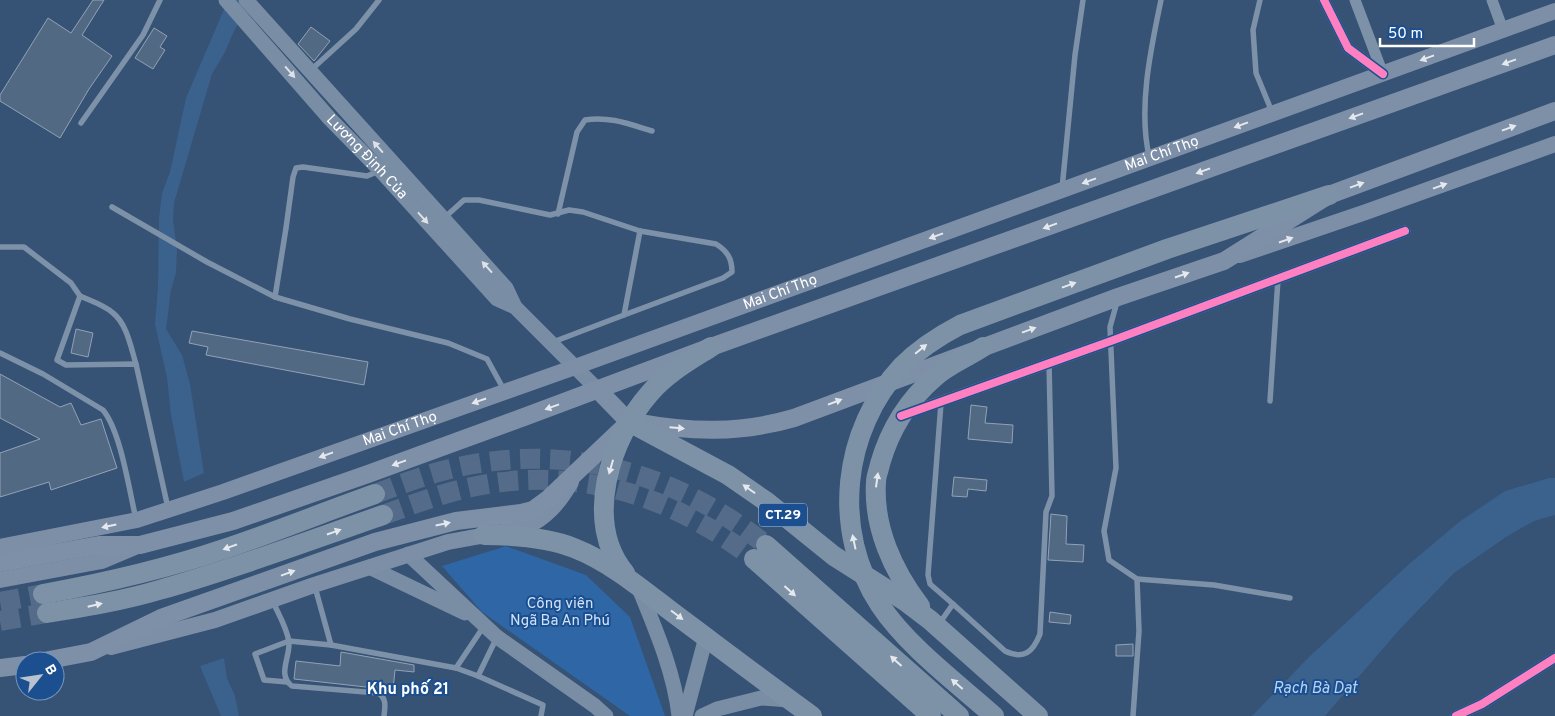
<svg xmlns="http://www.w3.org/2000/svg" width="1555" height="716" viewBox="0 0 1555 716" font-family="Overpass,sans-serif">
  <rect width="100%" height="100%" fill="#365274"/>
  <!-- green -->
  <polygon fill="#2f66a5" points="506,546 586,575 630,617 665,716 630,716 482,612 442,566"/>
  <!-- water -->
  <g fill="#3b618d">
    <polygon points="228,0 252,0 234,31 225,52 212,74 174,203 173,219 177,250 176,273 171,290 166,329 182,355 190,384 204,473 184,482 171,415 167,378 155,324 158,287 159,218 162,193 170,172 186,98"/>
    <polygon points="1549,478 1555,478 1555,515 1534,521 1506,537 1454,573 1400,629 1325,716 1252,716 1309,657 1408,565 1459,522 1505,491"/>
    <polygon points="224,658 227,678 235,696 239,716 221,716 200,666"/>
  </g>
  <!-- building -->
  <g fill="#526984" stroke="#92a2b6">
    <polygon points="93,0 104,0 82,35 112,56 89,89 60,138 0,101 0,95 48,18 71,33"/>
    <polygon points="311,27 330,41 314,61 298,44"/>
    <polygon points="154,28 167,36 160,47 165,50 153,69 135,58"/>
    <polygon points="76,329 93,333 88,357 71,353"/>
    <polygon points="192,331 368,362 364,385 206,355 208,347 189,343"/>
    <polygon points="0,374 60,407 71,403 81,425 101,419 117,468 51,490 49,482 0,497 0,453 40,439 0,418"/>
    <polygon points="971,405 987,407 985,423 1013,425 1012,443 968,439"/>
    <polygon points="954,477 987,480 986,491 968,489 967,497 952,496"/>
    <polygon points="1051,514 1067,516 1066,544 1084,545 1083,562 1048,560"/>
    <polygon points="1050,612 1071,615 1070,624 1049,622"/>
    <polygon points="1133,644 1133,656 1116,656 1116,645"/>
    <polygon points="341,652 414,665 414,672 395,670 393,690 294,679 296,661 340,666"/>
  </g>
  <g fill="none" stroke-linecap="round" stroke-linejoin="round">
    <!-- motorway-tunnel -->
    <g stroke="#546c89" stroke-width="20" stroke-dasharray="20 10" stroke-linecap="butt">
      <path d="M375,494C399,485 424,475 450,469C565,441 675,472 766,545"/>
      <path d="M383,515C414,504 445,492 477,486C579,466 674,496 754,559"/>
      <polyline points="0,602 43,594"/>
      <polyline points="0,621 47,613"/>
    </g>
    <!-- service -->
    <g stroke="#7d92a8" stroke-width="5.5">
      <polyline points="1260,0 1253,30 1256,73 1272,112"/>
      <polyline points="311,70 356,29 379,0"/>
      <polyline points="81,123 143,35 160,0"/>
      <path d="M1149,156C1138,107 1151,48 1161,0"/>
      <polyline points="1062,189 1075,55 1083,0"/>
      <polyline points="112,207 207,262 275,297 350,319 448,343 487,359 504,390"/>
      <path d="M558,214L577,132L585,120C609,116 629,124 652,131"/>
      <path d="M443,219L464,200H479L550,215L569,210L583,212L640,231L716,244C727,251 732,258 732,272L723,278L624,315"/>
      <polyline points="0,247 24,247 71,283 80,296 57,360 66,365 136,364 168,508"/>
      <path d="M80,296C91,301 104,305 113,313C127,324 131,348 136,364"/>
      <polyline points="275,297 286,228 293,177 296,168 303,167 367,176 379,171"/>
      <polyline points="1117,302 1110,327 1116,468 1104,531 1109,560 1137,579 1139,631 1133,716"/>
      <polyline points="553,342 624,315 640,231"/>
      <path d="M0,353L43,374L103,410C121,432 129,490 136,519"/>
      <polyline points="1270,401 1278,279"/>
      <polyline points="941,403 928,575 930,584 953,604"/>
      <polyline points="1137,579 1214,585 1290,598"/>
      <polyline points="315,587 331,645"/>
      <path d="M273,602C279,615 287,628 289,642C290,658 277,675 292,686L378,693C387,698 385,707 384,716"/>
      <path d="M939,624L953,604L1005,651C1024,660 1033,652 1040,634L1046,512L1052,496L1049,363"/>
      <polyline points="456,668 484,626"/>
      <polyline points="478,676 497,637"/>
      <polyline points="287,682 264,680 255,654 289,641 331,645 456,668 478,676 543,705 541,716"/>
    </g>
    <!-- minor -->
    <g stroke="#7d92a8" stroke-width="11">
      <polyline points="1324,0 1348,48 1383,74"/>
      <polyline points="1355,0 1383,74"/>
      <polyline points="1492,0 1503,30"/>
      <polyline points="903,415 1111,341 1405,231"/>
      <polyline points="1456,716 1482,704 1555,658"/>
    </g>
    <!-- secondary -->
    <g stroke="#798da4" stroke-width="15">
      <path id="s1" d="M226,0L330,119L380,170L497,299L515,307"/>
      <polyline points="246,0 506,288 515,307 598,390"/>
      <polyline points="408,554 497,637 595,706 606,716"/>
      <polyline points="369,567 465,613"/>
      <path d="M638,586C655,628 674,671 679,716"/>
      <polyline points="685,716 706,637"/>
      <polyline points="702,716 717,709 761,698 789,700"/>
    </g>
    <!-- primary -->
    <g stroke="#7d8ea7" stroke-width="16">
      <polyline points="1240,255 1366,212 1555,144"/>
      <path id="s2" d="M0,547L137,520L223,492L575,367L1555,11"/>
      <polyline points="0,580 102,561 140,545"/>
      <path d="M111,647L215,620L314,585L448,542L524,528C546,518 559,503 571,482"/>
    </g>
    <!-- trunk -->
    <g stroke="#7e90a7" stroke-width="18">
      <polyline points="598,390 629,422"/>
      <path d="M635,422C690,432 739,434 794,418L1118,297L1224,261L1329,195L1555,111"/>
      <polyline points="0,563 99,545 140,545 233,521 368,474 524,417 711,347 1555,45"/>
      <polyline points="44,661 91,652 161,618 375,542 456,521 521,513 533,510 548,499 625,426"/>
      <polyline points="0,668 25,665"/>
    </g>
    <!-- motorway -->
    <g stroke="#7e92a7" stroke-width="20">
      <polyline points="629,422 728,475 767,502 834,556 905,601 930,620 1038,716"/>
      <path d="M484,535C514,535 546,537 574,548C610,562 642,589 672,612C719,647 765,682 812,716"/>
      <polyline points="766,545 959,716"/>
      <polyline points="754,559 931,716"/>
      <path d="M625,573C583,522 610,438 650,393C666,374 689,361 711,347"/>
      <path d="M43,594C104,583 165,569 224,549C275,532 324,512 375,494"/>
      <path d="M920,606C893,571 873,527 876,482C876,476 879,470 880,464C890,429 907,401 935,377C948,365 968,357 983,347"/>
      <path d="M47,613C84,607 122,601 159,590C234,569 308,541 383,515"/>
      <path d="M994,716C957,683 907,646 880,605C831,531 842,430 902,366C919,349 939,336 960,325L1167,249L1329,195"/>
    </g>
    <!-- cycleway casing -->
    <g stroke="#1b4f8f" stroke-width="11">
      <g id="cycleway">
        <polyline points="1324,0 1348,48 1383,74"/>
        <polyline points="901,416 1111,341 1405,231"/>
        <polyline points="1456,716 1482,704 1555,658"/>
      </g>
    </g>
    <!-- cycleway -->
    <use href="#cycleway" stroke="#ff80c0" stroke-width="8"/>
  </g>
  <!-- one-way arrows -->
  <defs><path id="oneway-solid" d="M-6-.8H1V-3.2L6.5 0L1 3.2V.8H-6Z" transform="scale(1.25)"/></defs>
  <g fill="#e5e8ed">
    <use href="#oneway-solid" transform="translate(1427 58) rotate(160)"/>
    <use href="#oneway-solid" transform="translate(1241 125) rotate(160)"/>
    <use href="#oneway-solid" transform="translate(1089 181) rotate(160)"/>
    <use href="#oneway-solid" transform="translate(1440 186) rotate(-20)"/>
    <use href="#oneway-solid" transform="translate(936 236) rotate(160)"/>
    <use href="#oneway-solid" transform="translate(1286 240) rotate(-19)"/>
    <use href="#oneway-solid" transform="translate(479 401) rotate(161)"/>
    <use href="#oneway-solid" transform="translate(326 455) rotate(160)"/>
    <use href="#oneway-solid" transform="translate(109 526) rotate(168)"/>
  </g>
  <g fill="#e5e9ed">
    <use href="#oneway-solid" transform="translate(1509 62) rotate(160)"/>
    <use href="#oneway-solid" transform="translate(1356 116) rotate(160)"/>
    <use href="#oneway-solid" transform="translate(1509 128) rotate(-20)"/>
    <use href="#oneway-solid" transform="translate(1203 171) rotate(160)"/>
    <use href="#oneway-solid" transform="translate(1357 185) rotate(-20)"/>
    <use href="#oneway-solid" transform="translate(1050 226) rotate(160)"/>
    <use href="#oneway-solid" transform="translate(1182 275) rotate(-19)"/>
    <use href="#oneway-solid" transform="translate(1069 285) rotate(-20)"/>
    <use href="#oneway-solid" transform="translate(1029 330) rotate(-20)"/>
    <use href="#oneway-solid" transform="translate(921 349) rotate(-39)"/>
    <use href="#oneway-solid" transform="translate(835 402) rotate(-21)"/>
    <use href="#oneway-solid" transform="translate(552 407) rotate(160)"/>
    <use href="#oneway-solid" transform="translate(677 428) rotate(5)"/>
    <use href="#oneway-solid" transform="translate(399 463) rotate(160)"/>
    <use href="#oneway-solid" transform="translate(611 467) rotate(106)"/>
    <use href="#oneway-solid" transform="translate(877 480) rotate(-82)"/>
    <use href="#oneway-solid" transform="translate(749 489) rotate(-145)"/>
    <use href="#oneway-solid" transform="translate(443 524) rotate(-12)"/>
    <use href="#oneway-solid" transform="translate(334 532) rotate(-19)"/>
    <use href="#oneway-solid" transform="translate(854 542) rotate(-102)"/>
    <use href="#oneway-solid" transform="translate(230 547) rotate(160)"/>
    <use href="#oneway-solid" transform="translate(288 573) rotate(-20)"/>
    <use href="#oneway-solid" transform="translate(790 591) rotate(42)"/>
    <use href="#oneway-solid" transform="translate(95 605) rotate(-13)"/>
    <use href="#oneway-solid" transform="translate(677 615) rotate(37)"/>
    <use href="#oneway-solid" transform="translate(896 661) rotate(-138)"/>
    <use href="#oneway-solid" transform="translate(957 684) rotate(-139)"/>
  </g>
  <g fill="#dee2e8">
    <use href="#oneway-solid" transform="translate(290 72) rotate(49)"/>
    <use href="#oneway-solid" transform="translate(378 147) rotate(-131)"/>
    <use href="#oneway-solid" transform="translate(423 218) rotate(48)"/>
    <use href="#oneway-solid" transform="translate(487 267) rotate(-132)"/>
  </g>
  <g text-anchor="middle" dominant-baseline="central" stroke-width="4" stroke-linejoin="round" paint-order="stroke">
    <!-- shield labels -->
    <rect fill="#1b4f8f" stroke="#bbcadd" stroke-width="1" x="759" y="503.5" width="48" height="23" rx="4"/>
    <g font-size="14" font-weight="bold" fill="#fff">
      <text x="783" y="515">CT.29</text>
    </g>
    <!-- street labels -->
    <g font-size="15" fill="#fff" stroke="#1b4f8f">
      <text stroke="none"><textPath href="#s2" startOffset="1228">Mai Chí Thọ</textPath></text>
      <text stroke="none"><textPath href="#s1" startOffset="211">Lương Định Của</textPath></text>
      <text stroke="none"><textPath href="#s2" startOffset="822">Mai Chí Thọ</textPath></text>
      <text stroke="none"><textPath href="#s2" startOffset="418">Mai Chí Thọ</textPath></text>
    </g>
    <!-- park labels -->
    <g font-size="15" fill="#cfe3fa" stroke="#1b4f8f">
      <text x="560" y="604">Công viên<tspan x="560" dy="17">Ngã Ba An Phú</tspan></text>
    </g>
    <!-- water labels -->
    <g font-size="16" font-style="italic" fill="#b5d3f5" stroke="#1b4f8f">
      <text x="1315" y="689">Rạch Bà Dạt</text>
    </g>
    <!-- neighbourhood labels -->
    <g font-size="16" font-weight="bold" fill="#fff" stroke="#1b4f8f">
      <text x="408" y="690">Khu phố 21</text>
    </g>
  </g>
  <!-- north arrow -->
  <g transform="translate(40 676) rotate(60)"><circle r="24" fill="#1b4f8f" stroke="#7695bc"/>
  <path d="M0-4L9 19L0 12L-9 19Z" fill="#b9c2ce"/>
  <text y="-8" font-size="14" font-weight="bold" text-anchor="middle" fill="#ffffff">B</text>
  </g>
  <!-- scale -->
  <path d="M1380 38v8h94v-8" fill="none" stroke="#ffffff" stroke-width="2.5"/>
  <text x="1388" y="38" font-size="15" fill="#ffffff" stroke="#1b4f8f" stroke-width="4" paint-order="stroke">50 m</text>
</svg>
